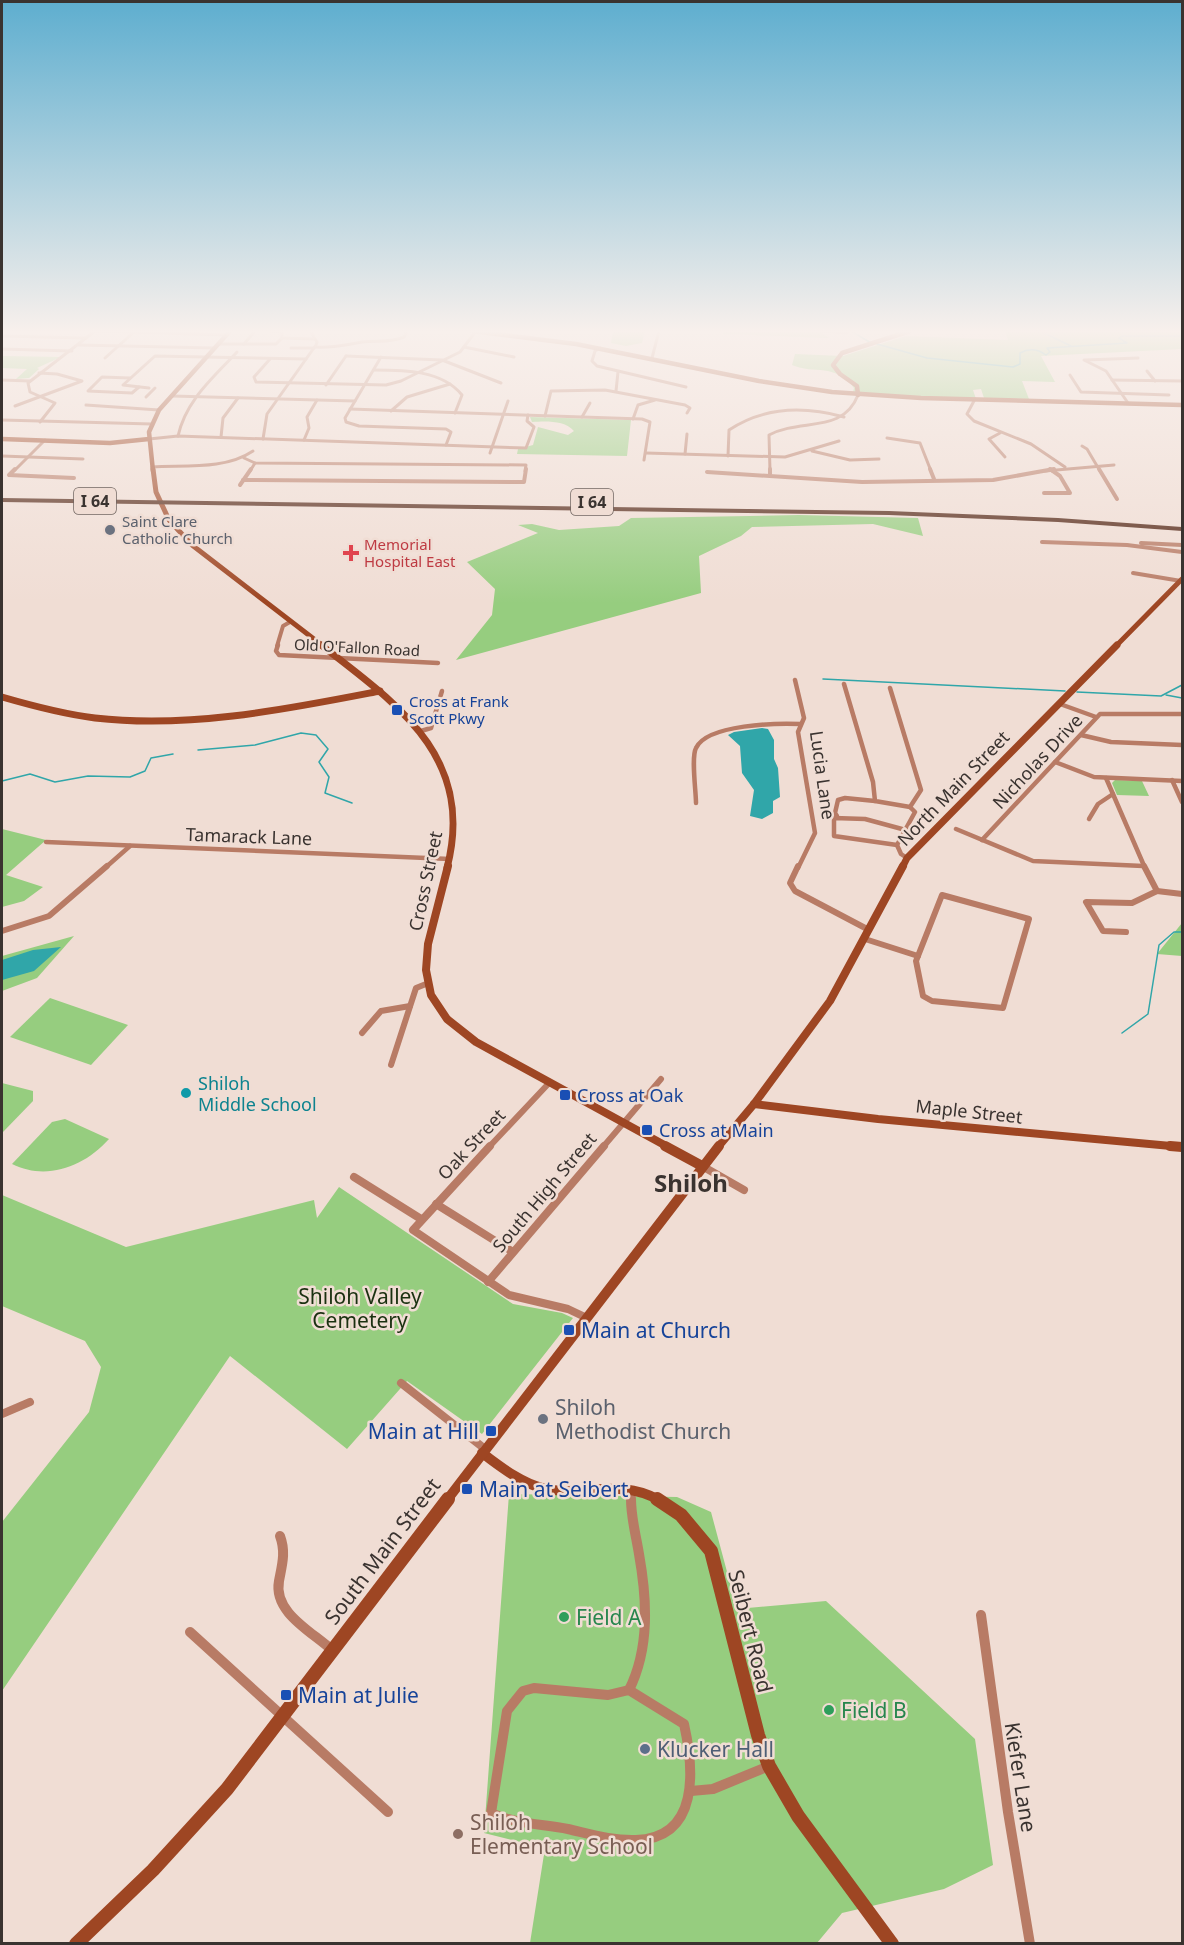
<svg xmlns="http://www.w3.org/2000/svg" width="1184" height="1945" viewBox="0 0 1184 1945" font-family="'Noto Sans',sans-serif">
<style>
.green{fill:#96cd7f}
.water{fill:#30a6a9}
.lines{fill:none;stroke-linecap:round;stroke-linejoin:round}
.stream{stroke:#30a6a9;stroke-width:1.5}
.street-far5{stroke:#b87b65;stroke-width:3}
.street-far4{stroke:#b87b65;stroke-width:4}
.street-far3{stroke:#b87b65;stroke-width:4.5}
.street-far2{stroke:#b87b65;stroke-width:6}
.street-far1{stroke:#b87b65;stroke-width:8}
.street{stroke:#b87b65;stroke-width:10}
.secondary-far5{stroke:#9e4623;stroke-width:4.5}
.secondary-far4{stroke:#9e4623;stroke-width:5}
.secondary-far3{stroke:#9e4623;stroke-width:7}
.secondary-far2{stroke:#9e4623;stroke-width:8}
.secondary-far1{stroke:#9e4623;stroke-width:10}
.secondary{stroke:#9e4623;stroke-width:14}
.highway{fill:#4f210f;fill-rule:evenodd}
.worship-dot{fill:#6b7280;stroke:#f0ddd4;stroke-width:2}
.health-dot{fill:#e0444e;stroke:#f0ddd4;stroke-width:2}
.transit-dot{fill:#1a4fb4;stroke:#f0ddd4;stroke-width:2}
.culture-dot{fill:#0f9aa8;stroke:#f0ddd4;stroke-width:2}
.leisure-dot{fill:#2e9e5b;stroke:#f0ddd4;stroke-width:2}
.service-dot{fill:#5c6f8a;stroke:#f0ddd4;stroke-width:2}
.education-dot{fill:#8d6e63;stroke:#f0ddd4;stroke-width:2}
.labels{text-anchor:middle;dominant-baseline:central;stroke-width:5;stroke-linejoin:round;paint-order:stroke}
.far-worship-label{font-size:15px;fill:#5b616d;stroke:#f0ddd4;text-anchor:start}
.far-health-label{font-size:15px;fill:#be3a42;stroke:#f0ddd4;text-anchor:start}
.far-street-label{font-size:15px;fill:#3a3330;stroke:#f0ddd4}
.far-transit-label{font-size:15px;fill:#164399;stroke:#f0ddd4;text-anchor:start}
.shield{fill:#f0ddd4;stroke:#716661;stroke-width:1.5}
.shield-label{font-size:16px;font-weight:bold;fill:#3a3330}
.street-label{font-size:18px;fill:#3a3330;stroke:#f0ddd4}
.culture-label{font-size:18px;fill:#0d838f;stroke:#f0ddd4;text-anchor:start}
.transit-label{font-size:18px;fill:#164399;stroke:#f0ddd4;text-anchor:start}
.near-park-label{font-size:21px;fill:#1a3110;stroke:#f0ddd4}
.near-transit-label{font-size:21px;fill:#164399;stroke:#f0ddd4;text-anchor:start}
.near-worship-label{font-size:21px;fill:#5b616d;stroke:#f0ddd4;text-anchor:start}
.near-street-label{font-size:21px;fill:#3a3330;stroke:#f0ddd4}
.near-leisure-label{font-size:21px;fill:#27864d;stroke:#f0ddd4;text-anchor:start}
.near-service-label{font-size:21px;fill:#4e5e75;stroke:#f0ddd4;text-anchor:start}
.near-education-label{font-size:21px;fill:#785e54;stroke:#f0ddd4;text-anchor:start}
.district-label{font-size:24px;font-weight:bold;fill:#3a3330;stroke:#f0ddd4}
</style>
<rect width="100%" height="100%" fill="#f0ddd4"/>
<g class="green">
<path d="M613 331H645L642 343 626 346 611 343Z"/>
<path d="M723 331H820L829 338 723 334Z"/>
<path d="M1005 331H1182V349L1041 356 1055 382 1022 381 1029 399 984 398 981 389 973 390 976 399 917 397 853 392 854 388C834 362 815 375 792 365L795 354 843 356 906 336 1008 340Z"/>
<path d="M2 356 61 357 37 368 39 369 29 378 16 379 27 369 2 368Z"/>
<path d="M530 417 631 420 627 456 517 454 518 449 533 445 538 427 568 435 574 431C565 420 545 421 532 422Z"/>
<path d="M799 515 918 518 923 536 873 524 752 527 741 536 699 556 701 593 456 660 492 615 495 589 467 562 538 533 518 525 532 524 559 530 619 526 631 518Z"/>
<path d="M1115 780 1142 781 1149 796 1117 795 1112 783Z"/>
<path d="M2 829 46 840 6 875 43 887 24 901 2 907Z"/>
<path d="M1182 923V956L1157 954Z"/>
<path d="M74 936 37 978 2 991V956Z"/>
<path d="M50 998 128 1025 91 1065 10 1037Z"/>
<path d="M2 1083 33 1091V1101L2 1133Z"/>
<path d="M65 1119 109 1139C84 1167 46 1181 12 1164L52 1122Z"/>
<path d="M339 1187 513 1304 562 1313 573 1318 482 1434 407 1381 347 1449 230 1356 2 1691V1522L89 1412 101 1367 85 1341 2 1306V1195L126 1247 314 1200 317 1218Z"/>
<path d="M509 1494 677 1497 711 1512 737 1609 826 1601 975 1739 993 1865 944 1889 842 1913 817 1943H530L545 1848 484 1833Z"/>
</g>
<g class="water">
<path d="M762 728 768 729 774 740V759L778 768 780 797 773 801V813L762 819 750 816 754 790 742 773 740 746 728 735 734 732Z"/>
<path d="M61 947 34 971 2 980V960L33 950Z"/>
</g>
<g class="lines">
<g class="stream">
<path d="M851 331 871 343"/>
<path d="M1040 331 1071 346"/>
<path d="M877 344 927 358 1013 367 1020 364V353C1029 348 1038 349 1046 355L1050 352 1047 348 1127 343 1119 338 1122 336H1182"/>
<path d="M823 679 1065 691"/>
<path d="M1077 692 1161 696 1182 685"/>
<path d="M1166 695 1182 698"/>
<path d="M198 750 255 745 301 733 316 735 328 749 319 762 329 777 325 793 352 803"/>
<path d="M2 781 30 774 55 782 88 776 130 777 145 771 151 758 173 754"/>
<path d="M1122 1033 1148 1014 1159 945 1174 932H1182"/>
</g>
<g class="street-far5">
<path d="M95 331 227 335"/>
<path d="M270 331 281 332"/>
<path d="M820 331 847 333"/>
<path d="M2 336 86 338"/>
<path d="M282 338 315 339"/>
<path d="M218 344H276L282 338V331"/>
<path d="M244 344 255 331"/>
<path d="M79 345 215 348"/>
<path d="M315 347C335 348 343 345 362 342 377 340 390 343 404 337L407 331"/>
<path d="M464 347 514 357"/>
<path d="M291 348H314"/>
<path d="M600 348 595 351 592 361 597 366 686 387"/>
<path d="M2 349 72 351"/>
<path d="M346 356 442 360 501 383"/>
<path d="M381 357 345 418 346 422 359 426 446 429 451 432 446 445"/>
<path d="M105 358 135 331"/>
<path d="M652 358 659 331"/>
<path d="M270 359 254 377 256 382 386 385 401 381 460 352 476 331"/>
<path d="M1084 360 1106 371 1128 403"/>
<path d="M1085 360 1138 358"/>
<path d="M374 370C404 370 442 370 462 395L455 413"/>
<path d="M1147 371 1155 381"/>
<path d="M1070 375 1081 392 1169 395"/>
<path d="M130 378 102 377 88 391 132 393 139 387"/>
<path d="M2 380 30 381"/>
<path d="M1112 380 1182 381"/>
<path d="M326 385 346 356"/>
<path d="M149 388 123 385 155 356 306 359"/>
<path d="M616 391 618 372"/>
<path d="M172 396 355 401"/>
<path d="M146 397 155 388"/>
<path d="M975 399 967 414 974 421 1031 444 1065 467"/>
<path d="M86 405 159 410"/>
<path d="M15 406 82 381 57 374 39 373"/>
<path d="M350 409 642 419 650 422 644 460"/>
<path d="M391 411 407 397 450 384"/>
<path d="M545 416 551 391 605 390 685 405 690 408 687 413"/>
<path d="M582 417 590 403"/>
<path d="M633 419 638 405 655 400"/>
<path d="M2 420 152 424"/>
<path d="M40 422 55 403 30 392 28 383 95 331"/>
<path d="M1000 433 989 439 1005 457"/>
<path d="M178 436C186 400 213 378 237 352"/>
<path d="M221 437 223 418 238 398"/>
<path d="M887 438 920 443 931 471"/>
<path d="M149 439 178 436 526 448 534 427 527 421 528 415"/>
<path d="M263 439 267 414 316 345 317 342 310 331"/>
<path d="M304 440 309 428 307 417 317 400"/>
<path d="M1082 446 1087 449 1100 471"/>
<path d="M812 451 850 460 879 459"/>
<path d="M490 453 508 401"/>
<path d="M646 453 785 457 839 441"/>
<path d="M685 454 687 434"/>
<path d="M2 456 83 459"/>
<path d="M728 456 729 430C765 406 804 406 844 417"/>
<path d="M244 458 255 463 526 465 525 471"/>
<path d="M152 467C185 465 225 470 253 451"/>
<path d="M1050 469 1052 471"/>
<path d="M14 471 45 440"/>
<path d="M250 471 255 463"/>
<path d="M770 471 769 435C801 418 843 434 858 395"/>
<path d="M1045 471 1114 465"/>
</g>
<g class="street-far4">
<path d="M15 469 9 475 74 478"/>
<path d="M770 469V474"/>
<path d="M930 469 934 479"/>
<path d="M1099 469 1117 499"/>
<path d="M707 472 862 482 993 480 1054 469"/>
<path d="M243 480 524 482 526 469"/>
<path d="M240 485 251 469"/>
<path d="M1044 493H1070L1060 476 1050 469"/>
<path d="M1042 542 1127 545 1182 552"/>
<path d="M1141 543 1182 545"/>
<path d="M1133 573 1181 581"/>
<path d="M277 646 283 626 290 622"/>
</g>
<g class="street-far3">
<path d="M278 645 276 651 279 655 438 663"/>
<path d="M795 680 804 718 798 732 815 833 798 868"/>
<path d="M844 684 873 782 875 801 910 807"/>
<path d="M890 688 921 790 910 807 915 812 897 845 901 854 907 858"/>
<path d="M1060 704 1096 717"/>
<path d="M421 731 431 728 442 691"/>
<path d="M1081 735 1111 742 1182 745"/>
<path d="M1055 762 1094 777 1182 781"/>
<path d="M1106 778 1145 868"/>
<path d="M1172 780 1182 802"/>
<path d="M696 803C696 791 691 757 696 748 707 724 778 723 801 724"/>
<path d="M837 816 835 813 838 800 845 798 875 801"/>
<path d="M1089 819 1098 804 1113 794"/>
<path d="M956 829 1033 861 1143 866"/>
<path d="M982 840 1100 714H1182"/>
<path d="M46 842 450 859"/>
<path d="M897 845 834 836V818L865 819 902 829"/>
<path d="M105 868 130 846"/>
</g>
<g class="street-far2">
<path d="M798 866 790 883 795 891 869 930"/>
<path d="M1144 866 1157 891"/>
<path d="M1157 891 1182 894"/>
<path d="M942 895 1029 919 1003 1008 932 1001 923 996 916 961Z"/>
<path d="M2 931 49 916 107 866"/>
<path d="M1126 932 1103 931 1086 902 1132 903 1157 891"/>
<path d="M865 939 918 956"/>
<path d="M362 1033 381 1011 410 1006"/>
<path d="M391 1065 416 988 426 984"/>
<path d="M489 1147 550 1082"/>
<path d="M603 1147 661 1079"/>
</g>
<g class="street-far1">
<path d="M490 1146 413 1230 509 1295 568 1309 587 1318"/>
<path d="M702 1166 744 1190"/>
<path d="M354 1177 421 1219"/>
<path d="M436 1204 513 1252"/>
<path d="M488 1282 604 1146"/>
<path d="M401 1383 485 1449"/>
<path d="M2 1414 30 1402"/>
<path d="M631 1500 632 1490"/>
</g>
<g class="street">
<path d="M280 1536C286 1552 282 1565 279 1581 273 1613 313 1632 333 1651"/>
<path d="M981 1615 1008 1812 1030 1944"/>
<path d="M190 1632 388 1812"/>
<path d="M534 1688 608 1695 629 1690 684 1724C694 1769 700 1838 636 1840 613 1841 590 1834 568 1829 542 1824 515 1824 491 1813L507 1711 523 1691Z"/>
<path d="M629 1690C650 1648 647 1599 639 1554 636 1535 631 1518 631 1499"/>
<path d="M691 1791 713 1789 769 1766"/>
</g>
<g class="secondary-far5">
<path d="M472 331 576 344 759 381 832 392 921 398 1182 405"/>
<path d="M858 395 857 386 840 374 833 365 842 353 910 331"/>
<path d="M2 439 110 443 149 439"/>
<path d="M153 471 149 432 159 410 230 331"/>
</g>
<g class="secondary-far4">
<path d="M153 469 156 492 169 520 192 545 323 646"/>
<path d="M1116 646 1182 579"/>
</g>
<g class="secondary-far3">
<path d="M321 645C397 704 476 757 447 868"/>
<path d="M2 697C33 706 63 714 95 718 190 729 287 709 380 691"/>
<path d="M902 868 907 858 1117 645"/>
</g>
<g class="secondary-far2">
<path d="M448 866 428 944 426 970 431 995 447 1019 476 1042 668 1147"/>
<path d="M754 1104 878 1119 1182 1147"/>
<path d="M718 1147 754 1104 830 1001 903 866"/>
</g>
<g class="secondary-far1">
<path d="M665 1146 702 1166"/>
<path d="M1170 1146 1182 1147"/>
<path d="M482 1453C500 1466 519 1482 542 1488 583 1498 618 1477 659 1500"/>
<path d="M447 1500 719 1146"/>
</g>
<g class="secondary">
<path d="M657 1499 681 1515 711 1551 758 1735 769 1766 798 1816 892 1944"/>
<path d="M76 1944 153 1870 227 1789 448 1499"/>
</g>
<path class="highway" d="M2 498 889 511 1058 518 1182 527V531L1058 522 889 515 2 502Z"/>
</g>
<linearGradient id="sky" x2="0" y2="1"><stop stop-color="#5eaecf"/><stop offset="0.55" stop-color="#f8f0ec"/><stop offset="1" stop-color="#f8f0ec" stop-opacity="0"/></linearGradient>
<rect width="1184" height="603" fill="url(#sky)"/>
<g class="worship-dot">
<circle cx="110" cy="530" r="6"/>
<circle cx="543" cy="1419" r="6"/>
</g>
<path class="health-dot" d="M348 544h6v6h6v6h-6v6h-6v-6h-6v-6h6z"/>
<g class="transit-dot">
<rect x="391" y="704" width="12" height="12" rx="3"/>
<rect x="559" y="1089" width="12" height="12" rx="3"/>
<rect x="641" y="1124" width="12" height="12" rx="3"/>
<rect x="563" y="1324" width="12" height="12" rx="3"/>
<rect x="485" y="1425" width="12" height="12" rx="3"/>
<rect x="461" y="1483" width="12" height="12" rx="3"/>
<rect x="280" y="1689" width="12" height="12" rx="3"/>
</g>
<circle class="culture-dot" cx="186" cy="1093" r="6"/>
<g class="leisure-dot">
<circle cx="564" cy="1617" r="6"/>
<circle cx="829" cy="1710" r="6"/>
</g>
<circle class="service-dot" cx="645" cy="1749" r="6"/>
<circle class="education-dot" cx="458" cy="1834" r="6"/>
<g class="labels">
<g class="far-worship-label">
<text x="122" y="521">Saint Clare<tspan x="122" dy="17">Catholic Church</tspan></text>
</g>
<g class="far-health-label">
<text x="364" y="544">Memorial<tspan x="364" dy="17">Hospital East</tspan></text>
</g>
<g class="far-street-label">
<text transform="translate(357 647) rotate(3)">Old O'Fallon Road</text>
</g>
<g class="far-transit-label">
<text x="409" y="701">Cross at Frank<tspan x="409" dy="17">Scott Pkwy</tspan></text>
</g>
<g class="shield">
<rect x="74" y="488" width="42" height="26" rx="4.5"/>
<rect x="571" y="489" width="42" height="26" rx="4.5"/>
</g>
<g class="shield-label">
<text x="95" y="501">I 64</text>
<text x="592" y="502">I 64</text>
</g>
<g class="street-label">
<text transform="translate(1037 761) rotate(-47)">Nicholas Drive</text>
<text transform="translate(823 775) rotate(82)">Lucia Lane</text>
<text transform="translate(953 788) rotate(-46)">North Main Street</text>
<text transform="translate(249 836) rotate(2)">Tamarack Lane</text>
<text transform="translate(425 881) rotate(-78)">Cross Street</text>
<text transform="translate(969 1111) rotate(6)">Maple Street</text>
<text transform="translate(471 1144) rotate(-47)">Oak Street</text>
<text transform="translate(544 1192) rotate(-50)">South High Street</text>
</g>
<g class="culture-label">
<text x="198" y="1083">Shiloh<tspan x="198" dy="21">Middle School</tspan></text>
</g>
<g class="transit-label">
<text x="577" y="1095">Cross at Oak</text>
<text x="659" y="1130">Cross at Main</text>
</g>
<g class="near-park-label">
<text x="360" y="1296">Shiloh Valley<tspan x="360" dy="24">Cemetery</tspan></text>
</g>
<g class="near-transit-label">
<text x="581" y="1330">Main at Church</text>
<text x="479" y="1431" text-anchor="end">Main at Hill</text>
<text x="479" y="1489">Main at Seibert</text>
<text x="298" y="1695">Main at Julie</text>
</g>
<g class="near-worship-label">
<text x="555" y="1407">Shiloh<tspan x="555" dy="24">Methodist Church</tspan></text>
</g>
<g class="near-street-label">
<text transform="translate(382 1551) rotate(-53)">South Main Street</text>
<text transform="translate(751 1631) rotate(76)">Seibert Road</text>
<text transform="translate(1021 1777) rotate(81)">Kiefer Lane</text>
</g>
<g class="near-leisure-label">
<text x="576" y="1617">Field A</text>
<text x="841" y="1710">Field B</text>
</g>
<g class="near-service-label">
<text x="657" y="1749">Klucker Hall</text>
</g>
<g class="near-education-label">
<text x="470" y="1822">Shiloh<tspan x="470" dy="24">Elementary School</tspan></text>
</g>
<g class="district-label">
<text x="691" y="1182">Shiloh</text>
</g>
</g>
<rect width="1184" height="1945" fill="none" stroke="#3a3330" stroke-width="6"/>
</svg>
